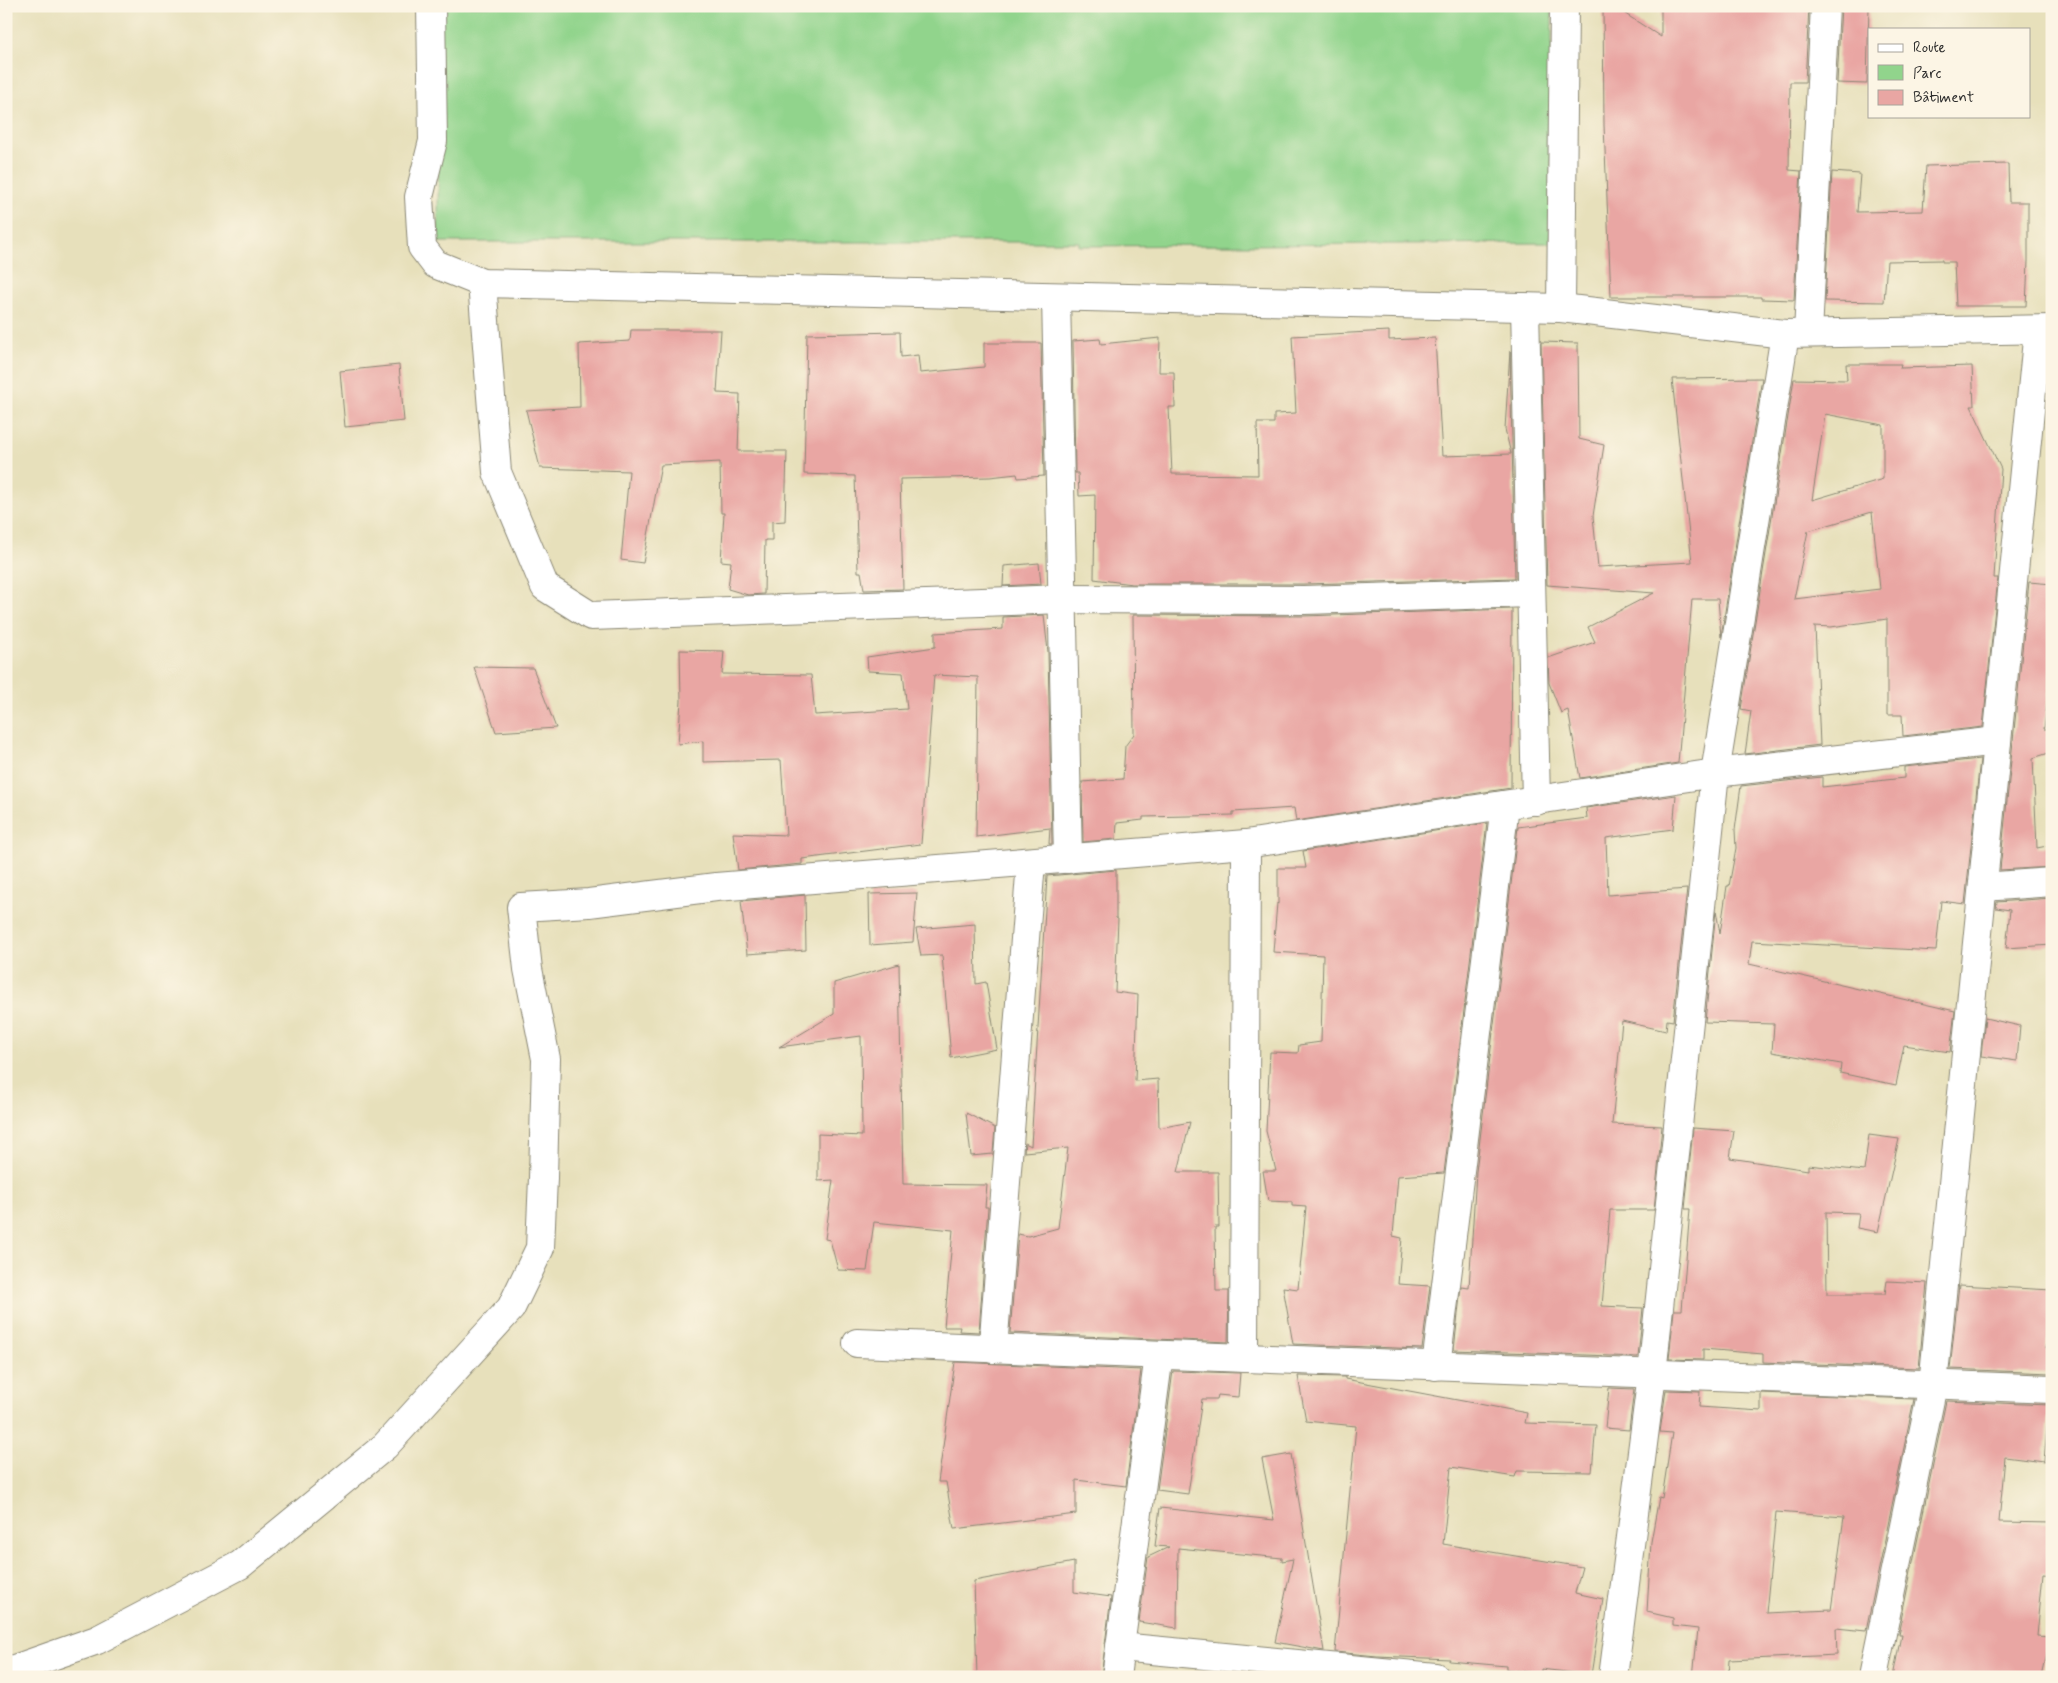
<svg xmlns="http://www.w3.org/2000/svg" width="2058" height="1683" viewBox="0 0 2058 1683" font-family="Mynerve,sans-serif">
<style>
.green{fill:#91d48c;stroke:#5e805c}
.building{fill:#e9a6a3;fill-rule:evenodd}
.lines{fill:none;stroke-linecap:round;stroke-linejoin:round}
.minor-casing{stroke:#898673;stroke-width:30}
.minor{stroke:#fff;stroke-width:28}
</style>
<rect width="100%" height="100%" fill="#fcf5e5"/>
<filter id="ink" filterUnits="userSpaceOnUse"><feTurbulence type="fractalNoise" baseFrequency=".02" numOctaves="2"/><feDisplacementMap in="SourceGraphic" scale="10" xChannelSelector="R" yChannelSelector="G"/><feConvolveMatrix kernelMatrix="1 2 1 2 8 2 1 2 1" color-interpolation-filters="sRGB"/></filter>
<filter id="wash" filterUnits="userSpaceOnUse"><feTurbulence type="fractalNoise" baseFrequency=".0096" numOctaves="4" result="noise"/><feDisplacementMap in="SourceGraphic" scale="20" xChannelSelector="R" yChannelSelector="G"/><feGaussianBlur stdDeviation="1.12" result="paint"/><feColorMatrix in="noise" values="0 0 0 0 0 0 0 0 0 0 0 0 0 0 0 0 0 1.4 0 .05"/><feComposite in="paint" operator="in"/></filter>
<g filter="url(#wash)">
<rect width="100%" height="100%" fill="#e7e0bb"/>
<path class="green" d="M439 6H1552L1551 243 1079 246V242H438Z"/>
<g id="blocks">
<g class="building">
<path d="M1603 6H1613L1661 37V6H1809L1805 82H1790L1789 170 1801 171 1794 300 1761 299V297H1611L1604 125Z"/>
<path d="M1841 6H1869L1867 84 1837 83Z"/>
<path d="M2008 164 2009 202H2028V261L2026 306H1956L1954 262H1942V260L1887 261 1884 302 1825 301 1832 172 1860 174 1857 212 1923 211 1926 166Z"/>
<path d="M631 330H721L717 393 740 394 738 451H787L785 521 772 522V540H765L764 594 748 595 728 589 731 562 721 561 724 513H721L720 462 661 465 643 563 621 560 629 471 540 468 526 410 580 407 579 344 630 341Z"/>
<path d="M1389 331V340L1435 338 1442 456 1511 454 1505 429 1510 351 1515 578 1304 584H1132L1094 579 1095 495 1079 496 1078 473H1075L1073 341 1100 339 1101 344 1160 338 1159 372H1174L1175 407H1169L1172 474 1258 475 1257 423H1274V414L1296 413 1292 336Z"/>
<path d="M900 332 901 357 918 355 920 373 984 367V343H1041L1044 476 1018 478 1017 474 990 477 900 479 903 589 864 590 861 572H858L855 476 804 474 807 334Z"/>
<path d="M1541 342 1578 343 1579 439 1604 445 1593 516 1598 567 1692 562 1672 379 1762 378 1721 637 1718 599H1692L1678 763 1580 778 1568 710 1561 713 1549 683 1548 658 1595 642 1588 627 1654 593 1547 585Z"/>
<path d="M1846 364H1901L1900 368 1972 366 1974 406H1971L2001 469 1994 578H1998L1983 727 1903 736 1902 715H1887V619L1831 627 1815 626 1820 745 1745 754 1751 711 1741 709 1794 379 1847 380ZM1825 414 1883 425V479L1812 500ZM1872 512 1880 589 1794 599 1808 531Z"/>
<path d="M399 365 404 421 345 427 340 371Z"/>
<path d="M1039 563 1041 584 1003 586 1004 566Z"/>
<path d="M2029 582 2052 584V666L2044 729 2052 730V752L2033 758 2037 848 2052 845V867L2000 870Z"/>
<path d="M1512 609 1511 788 1296 821 1294 808 1233 812V815L1143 817V820L1117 823 1116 839 1083 842 1082 782 1123 779 1125 746 1134 734 1133 615 1304 616Z"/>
<path d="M1044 615 1048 652 1052 844H1049L1050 828 976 837 978 677 934 675 921 844 802 859V864L738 870 733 833 786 835 781 760 703 762V741L678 744 681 701 680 650 724 651 722 674 811 675 815 715 907 709 903 673 868 671 867 657 935 647V633L1003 629V617Z"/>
<path d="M474 667 533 668 556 728 496 732Z"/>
<path d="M1980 759 1965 904 1941 901 1936 951 1752 941 1749 964 1955 1011 1950 1052 1904 1045 1896 1085 1840 1073 1841 1064 1772 1052 1774 1024 1705 1022 1716 910 1720 934 1727 886H1729L1736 848 1735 830 1741 786 1822 777V787L1904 778V767Z"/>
<path d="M1676 795 1673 829 1606 838 1608 895 1687 889 1673 1021 1667 1020 1666 1031 1622 1021 1612 1124 1662 1126 1654 1210H1610L1602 1306 1643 1308 1638 1357 1454 1350 1461 1287 1469 1288 1476 1172 1518 827 1587 818 1586 808Z"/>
<path d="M1487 823 1444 1173 1398 1176 1393 1236 1402 1238 1398 1284 1430 1286 1422 1349 1293 1344 1283 1287 1298 1289 1306 1207 1292 1206V1202L1268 1201 1263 1171H1276L1266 1131 1270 1052 1298 1053 1299 1045 1321 1042 1323 955 1273 952 1277 903 1278 904V868H1306L1303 851Z"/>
<path d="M1116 870V918L1118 919 1115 992 1138 995 1135 1081 1158 1079 1159 1128 1190 1122 1178 1172H1218L1219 1227H1215L1216 1291H1229L1228 1342 1010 1333 1018 1234 1028 1236 1058 1228 1068 1148 1024 1152 1025 1143 1031 1146 1047 876Z"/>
<path d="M917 893 913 942 870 945 869 894Z"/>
<path d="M805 895 806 950 747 954 741 901Z"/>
<path d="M2052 898V945L2006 948 2010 910 1996 908 1997 902Z"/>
<path d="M975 924 976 984 986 982 997 1049 951 1058 942 955 921 956 916 929Z"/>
<path d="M899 964 903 1184 987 1185 985 1207H988L979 1332 959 1331 960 1327H944L953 1230 874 1222 867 1271 838 1270 830 1240 825 1239 833 1180 818 1181V1134L862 1136 861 1036 779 1047 834 1014V983Z"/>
<path d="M1985 1018 2020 1026 2017 1061 1981 1056Z"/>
<path d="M966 1113 995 1128 993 1154 971 1156Z"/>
<path d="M1693 1128 1734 1131 1730 1158 1808 1170V1165L1864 1171 1869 1135 1899 1139 1878 1232 1857 1228 1859 1213 1826 1212 1827 1294H1885L1887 1281 1927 1283 1919 1368 1763 1362V1354L1703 1349V1360L1669 1359 1674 1310H1682L1690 1209H1685Z"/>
<path d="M1959 1285 2052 1290V1307L2046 1348 2052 1349 2051 1373 1950 1369Z"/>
<path d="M955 1362 1141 1370 1126 1486 1076 1480V1514L954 1529 946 1482H938Z"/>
<path d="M1173 1371 1240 1373 1238 1397 1218 1395 1217 1399H1202L1188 1494 1157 1490Z"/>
<path d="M1298 1376 1345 1377V1379L1527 1413 1525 1423 1596 1425 1592 1472 1517 1471 1515 1477 1451 1467 1443 1544 1582 1567 1575 1593 1603 1599 1591 1675 1541 1669V1674L1506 1669V1666L1449 1661 1450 1659 1377 1656 1335 1652 1356 1426 1306 1421Z"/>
<path d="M1609 1388 1634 1389 1629 1430 1605 1428Z"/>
<path d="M1666 1390 1700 1391 1699 1407 1761 1411V1393L1914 1399 1866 1631 1836 1628 1837 1655 1729 1660 1728 1677H1693L1698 1629 1673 1626V1618L1647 1612 1651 1542 1659 1497 1662 1498 1672 1433 1660 1432ZM1776 1512 1844 1517 1831 1610 1766 1613Z"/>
<path d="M1946 1401 2049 1405 2044 1462 2005 1457 1999 1522 2052 1523V1575L2043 1574 2037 1636 2050 1637 2041 1677H1893L1901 1635H1898Z"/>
<path d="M1291 1454 1324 1651 1275 1642 1293 1559 1282 1561V1558L1178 1548 1177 1628 1139 1622 1148 1557 1169 1547 1155 1546 1160 1508 1274 1520 1262 1459Z"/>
<path d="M1074 1562V1592L1111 1597 1101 1677H977L974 1581Z"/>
</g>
</g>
</g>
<g filter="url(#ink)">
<use href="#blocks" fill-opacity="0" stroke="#898673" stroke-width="1"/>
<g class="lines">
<g class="minor-casing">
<g id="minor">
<path d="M431 6 433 141 419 197 422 247 435 264 482 283 1561 308 1785 334 2052 329"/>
<path d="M482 283 497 472 545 587 591 616 1063 599 1304 600 1531 593"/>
<path d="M1056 297 1068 859"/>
<path d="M1525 307 1536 801"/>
<path d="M1561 308 1564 6"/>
<path d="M1808 333 1825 6"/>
<path d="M1983 887 2052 882"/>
<path d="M857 1343 2052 1389"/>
<path d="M993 1349 1031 862"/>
<path d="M1244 1358 1246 844"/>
<path d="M1436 1366 1505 805"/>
<path d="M1120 1647 1435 1677"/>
<path d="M6 1672 97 1640 240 1565 385 1446 511 1308 540 1248 543 1178 546 1059 528 969 521 907 589 903 716 887 1246 844 1715 773 1997 741"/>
<path d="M1116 1677 1159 1355"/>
<path d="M1613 1677 1652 1374 1715 773 1785 334"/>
<path d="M1873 1677 1933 1385 2038 330"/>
</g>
</g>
<use href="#minor" class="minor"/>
</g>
</g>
<rect width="2058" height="1683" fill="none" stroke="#fcf5e5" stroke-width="25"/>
<rect x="1868" y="28" width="162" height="90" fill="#fcf5e5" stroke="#a8a49b"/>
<rect x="1878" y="44" width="25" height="8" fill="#ffffff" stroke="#a8a49b"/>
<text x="1913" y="52" font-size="15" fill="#2b2b2b">Route</text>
<rect x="1878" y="65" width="25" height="15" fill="#91d48c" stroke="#a8a49b"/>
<text x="1913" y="78" font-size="15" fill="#2b2b2b">Parc</text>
<rect x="1878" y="90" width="25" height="15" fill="#e9a6a3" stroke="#a8a49b"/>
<text x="1913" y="102" font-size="15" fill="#2b2b2b">Bâtiment</text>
</svg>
